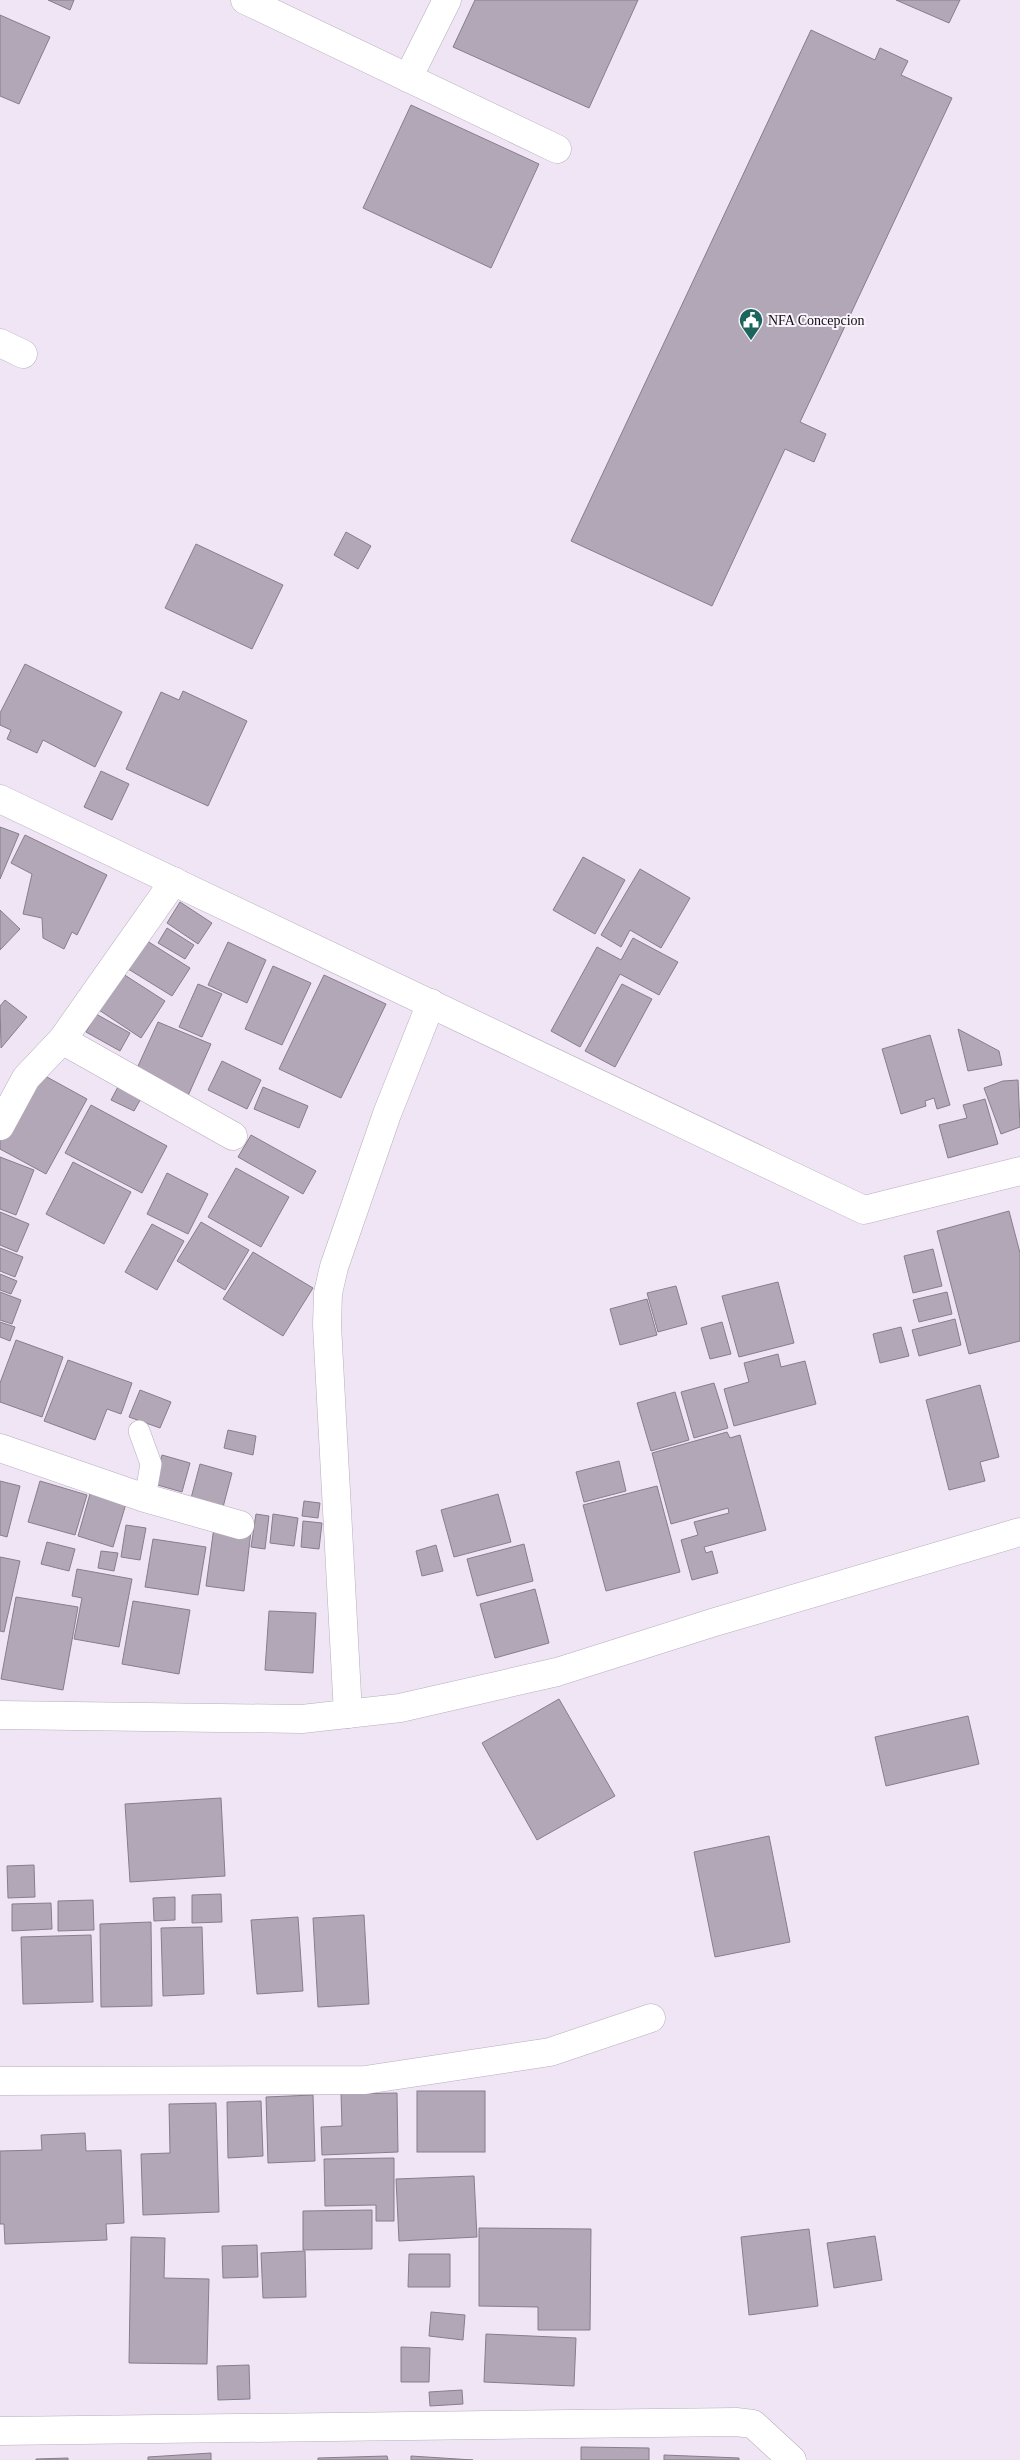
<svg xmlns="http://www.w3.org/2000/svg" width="1020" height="2460" viewBox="0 0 1020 2460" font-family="'Times New Roman',serif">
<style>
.building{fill:#b1a7b6;stroke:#877d8b}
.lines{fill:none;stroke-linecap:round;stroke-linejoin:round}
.service-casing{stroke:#b8aebd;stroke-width:22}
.minor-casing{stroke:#b8aebd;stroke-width:29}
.service{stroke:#fff;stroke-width:21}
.minor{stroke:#fff;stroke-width:28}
.labels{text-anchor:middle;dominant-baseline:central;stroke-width:4;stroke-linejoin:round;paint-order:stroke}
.poi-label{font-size:14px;fill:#110d12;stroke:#faf4fd;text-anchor:start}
</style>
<rect width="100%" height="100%" fill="#efe5f5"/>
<g class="building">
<path d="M48 0H74L70 10Z"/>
<path d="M475 0H638L589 108 453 47Z"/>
<path d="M896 0H960L949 23Z"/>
<path d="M0 15 50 37 19 104 0 96Z"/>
<path d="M811 30 875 60 880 48 908 61 901 75 952 98 800 422 826 434 814 462 785 449 712 606 571 541Z"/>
<path d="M411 105 539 164 491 268 363 208Z"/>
<path d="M346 532 371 546 358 569 334 555Z"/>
<path d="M196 544 283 585 252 649 165 608Z"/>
<path d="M25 664 122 712 95 767 43 740 37 753 7 739 11 730 0 725V713Z"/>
<path d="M183 691 247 721 208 806 126 769 161 692 179 700Z"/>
<path d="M101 771 129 784 112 820 84 807Z"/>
<path d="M0 827 19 834 0 879Z"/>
<path d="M25 835 107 875 77 935 72 932 64 949 43 938 42 918 23 914 32 874 11 863Z"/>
<path d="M583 857 625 880 595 934 553 910Z"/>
<path d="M640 869 690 898 661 948 630 930 621 947 601 935Z"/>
<path d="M180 902 212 923 198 944 167 923Z"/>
<path d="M0 910 20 929 0 950Z"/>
<path d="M167 928 194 945 185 959 158 943Z"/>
<path d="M633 938 678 962 659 995 620 974 580 1047 551 1031 597 947 621 960Z"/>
<path d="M144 939 190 968 172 996 125 967Z"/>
<path d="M228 942 266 960 247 1003 208 985Z"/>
<path d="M273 966 311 983 282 1045 245 1029Z"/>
<path d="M120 972 165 1001 141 1038 96 1008Z"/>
<path d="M324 975 386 1004 341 1098 279 1069Z"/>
<path d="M198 984 222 994 202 1037 179 1027Z"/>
<path d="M622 984 652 999 615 1067 585 1051Z"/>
<path d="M5 1000 27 1017 1 1048 0 1006Z"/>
<path d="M96 1014 130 1033 120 1051 86 1032Z"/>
<path d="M158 1022 211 1044 187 1098 134 1075Z"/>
<path d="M958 1029 999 1051 1002 1065 968 1071Z"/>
<path d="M930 1035 950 1105 937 1109 934 1098 925 1101 926 1106 901 1114 882 1049Z"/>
<path d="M222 1061 261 1080 247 1109 208 1090Z"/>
<path d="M36 1071 87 1099 46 1174 0 1149V1135Z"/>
<path d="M1018 1080 1020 1127 1001 1134 984 1088 1003 1081Z"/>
<path d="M120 1083 143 1095 134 1111 111 1100Z"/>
<path d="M263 1087 308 1106 299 1128 254 1109Z"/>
<path d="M985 1099 998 1144 948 1158 939 1125 967 1118 963 1105Z"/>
<path d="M91 1105 167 1146 142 1193 65 1153Z"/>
<path d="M251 1135 316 1171 303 1194 238 1157Z"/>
<path d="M0 1157 34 1170 16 1215 0 1209Z"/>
<path d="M73 1162 131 1192 104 1244 46 1214Z"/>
<path d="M236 1168 289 1197 261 1247 208 1217Z"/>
<path d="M167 1173 208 1194 188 1234 147 1214Z"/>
<path d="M1009 1211 1020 1253V1341L969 1354 937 1231Z"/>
<path d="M0 1212 29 1224 17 1252 0 1245Z"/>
<path d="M201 1222 249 1250 225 1290 177 1261Z"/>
<path d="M152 1224 184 1241 157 1290 125 1272Z"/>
<path d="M0 1248 23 1257 15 1277 0 1271Z"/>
<path d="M933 1249 942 1286 913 1293 904 1256Z"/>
<path d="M253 1252 313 1288 283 1336 223 1299Z"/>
<path d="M0 1274 17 1281 11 1294 0 1290Z"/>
<path d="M778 1282 794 1343 739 1357 722 1296Z"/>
<path d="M676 1286 687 1324 658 1332 647 1293Z"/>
<path d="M0 1292 21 1300 12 1324 0 1320Z"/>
<path d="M947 1292 952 1314 919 1322 913 1300Z"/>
<path d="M647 1299 657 1335 620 1345 610 1309Z"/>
<path d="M955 1319 961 1345 919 1356 912 1330Z"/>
<path d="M0 1322 15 1327 10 1341 0 1337Z"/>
<path d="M722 1322 731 1354 710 1359 701 1328Z"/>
<path d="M901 1327 909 1356 880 1363 873 1334Z"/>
<path d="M16 1340 63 1357 42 1417 0 1402V1383Z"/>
<path d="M778 1354 781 1367 805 1361 816 1404 734 1426 724 1389 749 1382 744 1363Z"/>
<path d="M68 1360 132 1383 121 1414 107 1409 95 1440 44 1421Z"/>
<path d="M714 1383 728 1428 694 1438 681 1392Z"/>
<path d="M980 1385 999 1457 980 1462 985 1481 949 1490 926 1400Z"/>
<path d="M140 1390 171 1402 160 1428 129 1417Z"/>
<path d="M675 1392 689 1440 651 1451 637 1403Z"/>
<path d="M228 1430 256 1436 253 1455 224 1448Z"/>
<path d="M727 1432 730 1438 740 1435 766 1530 704 1547 706 1553 712 1551 718 1573 692 1580 681 1540 698 1535 694 1522 729 1513 728 1508 671 1524 652 1453Z"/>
<path d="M162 1455 190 1463 182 1492 154 1484Z"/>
<path d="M619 1461 626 1491 584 1502 576 1472Z"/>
<path d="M200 1464 232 1473 222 1511 190 1502Z"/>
<path d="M0 1481 20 1486 7 1537 0 1535Z"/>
<path d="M40 1481 87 1495 75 1535 28 1522Z"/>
<path d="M657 1486 680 1572 606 1591 583 1505Z"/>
<path d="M92 1487 128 1497 113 1547 78 1536Z"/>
<path d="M498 1494 511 1542 454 1557 441 1510Z"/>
<path d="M304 1501 320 1503 318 1518 302 1516Z"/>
<path d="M256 1514 269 1516 265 1549 251 1547Z"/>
<path d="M273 1514 298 1518 294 1546 270 1543Z"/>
<path d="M303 1521 322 1523 319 1549 301 1547Z"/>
<path d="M126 1525 146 1528 140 1560 121 1557Z"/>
<path d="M214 1527 251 1531 244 1591 206 1586Z"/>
<path d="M153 1539 206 1547 198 1595 145 1587Z"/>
<path d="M47 1542 75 1549 69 1571 41 1564Z"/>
<path d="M524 1544 533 1581 477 1596 467 1559Z"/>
<path d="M436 1545 443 1571 422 1576 416 1551Z"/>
<path d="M101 1551 118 1553 114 1571 98 1568Z"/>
<path d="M0 1557 20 1561 4 1632 0 1631Z"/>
<path d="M77 1569 132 1579 119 1647 74 1639 82 1598 72 1596Z"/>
<path d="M535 1589 549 1643 495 1658 480 1604Z"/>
<path d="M16 1597 78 1607 63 1690 1 1679Z"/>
<path d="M133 1601 190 1610 179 1674 122 1664Z"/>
<path d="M269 1611 316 1613 313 1673 265 1670Z"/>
<path d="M559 1699 615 1796 537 1840 482 1743Z"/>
<path d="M968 1716 979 1764 886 1786 875 1737Z"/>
<path d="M221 1798 225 1876 130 1882 125 1804Z"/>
<path d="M769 1836 790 1942 715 1957 694 1852Z"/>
<path d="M34 1865 35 1897 8 1898 7 1866Z"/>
<path d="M221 1894 222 1922 192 1923V1895Z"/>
<path d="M175 1897V1920L154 1921 153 1898Z"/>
<path d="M93 1900 94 1930 58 1931V1901Z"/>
<path d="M51 1903 52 1929 12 1931V1904Z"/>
<path d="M364 1915 369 2004 318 2007 313 1918Z"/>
<path d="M298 1917 303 1991 257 1994 251 1920Z"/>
<path d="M151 1922 152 2006 101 2007 100 1924Z"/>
<path d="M202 1927 204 1994 163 1996 161 1928Z"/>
<path d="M91 1935 93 2002 23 2004 21 1937Z"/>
<rect x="417" y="2091" width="68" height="61"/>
<path d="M397 2093 398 2152 322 2155 321 2127 342 2126 341 2094Z"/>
<path d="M313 2095 315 2161 268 2163 266 2097Z"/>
<path d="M261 2101 263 2156 228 2158 227 2102Z"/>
<path d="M216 2103 219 2212 143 2215 141 2154 170 2153 169 2104Z"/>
<path d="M85 2133 86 2151 121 2150 124 2223 106 2224 107 2240 5 2244 4 2224H0V2151L42 2150 41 2135Z"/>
<path d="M394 2158V2221H376V2205L325 2206 324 2159Z"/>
<path d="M474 2176 477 2237 399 2241 396 2179Z"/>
<path d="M372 2210V2249L303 2250V2211Z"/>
<path d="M479 2228 591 2229 590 2330H538V2307L479 2306Z"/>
<path d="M809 2229 818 2306 749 2315 741 2237Z"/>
<path d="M875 2236 882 2280 834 2288 827 2243Z"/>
<path d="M131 2237 165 2238 164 2278 209 2279 207 2364 129 2363Z"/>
<path d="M257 2245 258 2277 223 2278 222 2246Z"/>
<path d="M305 2251 306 2297 263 2298 261 2253Z"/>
<path d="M409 2254H450V2287H408Z"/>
<path d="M431 2312 465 2315 463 2340 429 2336Z"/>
<path d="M486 2334 576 2338 574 2386 484 2382Z"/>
<path d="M401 2347 430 2348 429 2382H401Z"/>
<path d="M249 2365 250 2399 218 2400 217 2366Z"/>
<path d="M462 2390 463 2404 430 2406 429 2392Z"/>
<path d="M581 2447 649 2448V2460H581Z"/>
<path d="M211 2453V2460H148V2457Z"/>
<path d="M664 2455 739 2458V2460H664Z"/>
<path d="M387 2456 388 2460H318V2458Z"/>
<path d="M411 2456 473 2460H411Z"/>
<path d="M68 2458V2460H36V2459Z"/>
</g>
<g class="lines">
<g class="service-casing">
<path id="service" d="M139 1431 151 1464 145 1498"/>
</g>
<g class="minor-casing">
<g id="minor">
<path d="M245 0 557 149"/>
<path d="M408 78 447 0"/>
<path d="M0 343 23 354"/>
<path d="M0 799 864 1210 1020 1171"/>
<path d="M62 1040 233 1136"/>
<path d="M0 1126 26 1078 62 1040 174 881"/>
<path d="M0 1448 145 1498 240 1525"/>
<path d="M348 1714 327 1325 328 1293 334 1267 387 1114 431 1003"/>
<path d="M0 1715 302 1719 400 1708 557 1672 715 1622 1020 1532"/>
<path d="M0 2081 365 2080 550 2052 651 2018"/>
<path d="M0 2431 736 2422 753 2424 792 2460"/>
</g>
</g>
<use href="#service" class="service"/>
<use href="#minor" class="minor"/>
</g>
<defs>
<g id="civic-pin" transform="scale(1.25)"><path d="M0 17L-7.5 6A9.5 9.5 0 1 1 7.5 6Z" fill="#1b655c" stroke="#faf4fd"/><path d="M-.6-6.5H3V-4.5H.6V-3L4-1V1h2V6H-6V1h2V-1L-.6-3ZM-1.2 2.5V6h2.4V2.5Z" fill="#fff"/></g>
</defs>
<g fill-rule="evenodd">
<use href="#civic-pin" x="751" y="320"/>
</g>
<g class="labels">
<g class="poi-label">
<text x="768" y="320">NFA Concepcion</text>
</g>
</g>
</svg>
